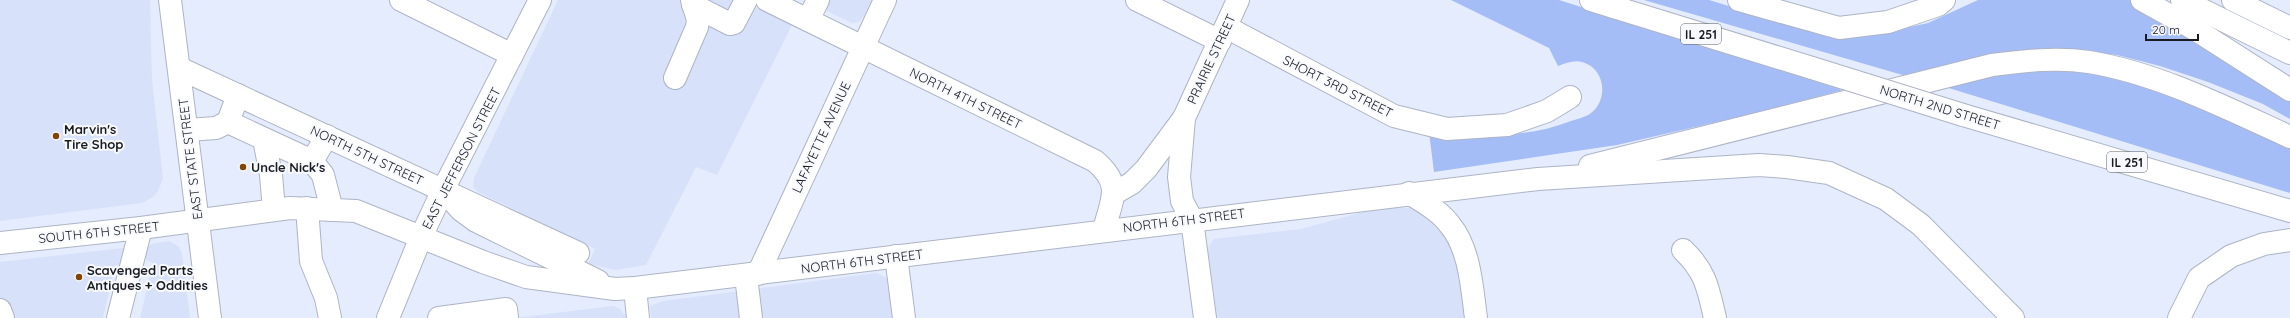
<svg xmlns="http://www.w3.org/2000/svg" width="2290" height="318" viewBox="0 0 2290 318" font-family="Quicksand,sans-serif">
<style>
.built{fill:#d7e1fa}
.green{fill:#a5bdf6}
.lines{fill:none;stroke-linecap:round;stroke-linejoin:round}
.minor-casing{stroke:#adb4c5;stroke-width:24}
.major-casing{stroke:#adb4c5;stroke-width:24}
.minor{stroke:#fff;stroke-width:22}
.major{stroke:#fff;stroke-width:22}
.major-bridge-casing{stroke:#adb4c5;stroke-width:24;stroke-linecap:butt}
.major-bridge{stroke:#fff;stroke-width:22}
.poi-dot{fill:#824403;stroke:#f8f9fd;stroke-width:1.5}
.labels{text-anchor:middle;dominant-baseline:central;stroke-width:4;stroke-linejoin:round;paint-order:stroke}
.shield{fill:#f8f9fd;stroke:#5b5e63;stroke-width:1}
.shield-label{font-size:12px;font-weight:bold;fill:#181b21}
.street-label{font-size:13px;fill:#181b21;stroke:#f8f9fd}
.poi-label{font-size:13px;font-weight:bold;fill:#181b21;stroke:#f8f9fd;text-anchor:start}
</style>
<rect width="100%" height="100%" fill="#e4ecfe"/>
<g class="built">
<path d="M0 0H150L152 80 163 179 158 191 153 197 142 203 0 221Z"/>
<path d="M558 0H741L792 25 717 175 696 167 646 265 615 270 588 264 595 249 478 192 473 187 474 178Z"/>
<path d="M804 0H872L864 16 859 22 852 23Z"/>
<path d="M1392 208H1413L1427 212 1452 235 1470 318H1217L1208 250 1210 244 1214 239 1301 229 1363 212Z"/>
<path d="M169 241 179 247 182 254 190 318H140L153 263 146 260 144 252 151 244Z"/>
<path d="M123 248 128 252V262L115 266 103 318H0V262Z"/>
<path d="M876 273 887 278 894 318H651L650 306 663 301Z"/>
<path d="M613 306 620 309 627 318H513Z"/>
</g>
<g class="green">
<path d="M1451 0H1559L1843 90 1756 113 1617 145 1434 172 1429 132C1477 136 1525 139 1571 121 1577 119 1586 117 1591 113 1609 99 1605 68 1582 62 1574 60 1566 63 1558 66L1549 48Z"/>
<path d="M1644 0H1709L1798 27 1887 32 1928 23 1978 0H2133L2290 96V119L2263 104 2208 82 2160 66 2117 55 2071 50 1906 76Z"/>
<path d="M2015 68 2105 71 2290 140V193L1939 85Z"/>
</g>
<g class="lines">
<g class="minor-casing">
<g id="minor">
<path d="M401 0 512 55"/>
<path d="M767 0 1095 161C1123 185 1112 198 1104 230"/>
<path d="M1137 0 1220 41"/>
<path d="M1739 0 1839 28 1888 22 1938 5 1944 0"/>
<path d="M2233 0 2290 28"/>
<path d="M693 5 730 24 734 23 746 0"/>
<path d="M808 20 818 0"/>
<path d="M1226 27 1394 116 1447 129 1507 125 1547 111 1570 97"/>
<path d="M179 68 578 253"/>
<path d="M675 78 697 27 698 20 692 0"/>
<path d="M238 95 228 122 312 161 327 136"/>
<path d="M1184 118 1179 177 1182 201 1192 220 1205 318"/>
<path d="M187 130 216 128 228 122"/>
<path d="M264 139 271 175 274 210"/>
<path d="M312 161 323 175 332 210"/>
<path d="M1409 193C1423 202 1440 211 1450 225 1470 249 1472 288 1476 318"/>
<path d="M1113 194 1132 183 1146 169 1184 118 1238 0"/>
<path d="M307 208 311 261 326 298 330 318"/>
<path d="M1683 250C1706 272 1708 288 1715 318"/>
<path d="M896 256 904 318"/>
<path d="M758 274 885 0"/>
<path d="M746 276 751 318"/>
<path d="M635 288 638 318"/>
<path d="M0 310 3 318"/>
<path d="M118 318 141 228"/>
<path d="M439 318 506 309 507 318"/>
</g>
</g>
<g class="major-casing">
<g id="major">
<path d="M170 0 210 318"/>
<path d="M1591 0 1812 68"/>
<path d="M2142 0 2196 30 2290 90"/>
<path d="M2182 0 2290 53"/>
<path d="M1963 115 2290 211"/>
<path d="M1590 166 1992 65C2024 61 2056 57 2089 62 2157 73 2227 108 2290 137"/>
<path d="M443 190 461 210 476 221 598 281"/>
<path d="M0 243 141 228 290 208 356 211 483 262 526 277 615 289 635 288 1538 179 1759 165 1787 167 1829 173 1886 199 1921 225 2013 318"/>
<path d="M388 318 421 237 443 190 540 0"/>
<path d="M2179 318 2199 278 2231 256 2264 244 2290 240"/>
</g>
</g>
<use href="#minor" class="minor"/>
<use href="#major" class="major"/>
<g class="major-bridge-casing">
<path id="major-bridge" d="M1812 68 1963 115"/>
</g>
<use href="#major-bridge" class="major-bridge"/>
</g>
<g class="poi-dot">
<circle cx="56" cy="136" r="4"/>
<circle cx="243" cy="167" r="4"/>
<circle cx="79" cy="277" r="4"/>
</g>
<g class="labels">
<g class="shield">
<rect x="1681" y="24" width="40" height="20" rx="3"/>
<rect x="2107" y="152" width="40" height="20" rx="3"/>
</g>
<g class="shield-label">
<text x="1701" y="34">IL 251</text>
<text x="2127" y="162">IL 251</text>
</g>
<g class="street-label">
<text transform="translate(1211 59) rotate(-65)">PRAIRIE STREET</text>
<text transform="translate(1338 86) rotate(27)">SHORT 3RD STREET</text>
<text transform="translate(966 98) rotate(26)">NORTH 4TH STREET</text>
<text transform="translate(1940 107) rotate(17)">NORTH 2ND STREET</text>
<text transform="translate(821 137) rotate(-65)">LAFAYETTE AVENUE</text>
<text transform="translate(367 155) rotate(25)">NORTH 5TH STREET</text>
<text transform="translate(461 158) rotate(-63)">EAST JEFFERSON STREET</text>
<text transform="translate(190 159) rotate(-97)">EAST STATE STREET</text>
<text transform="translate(1184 220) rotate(-7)">NORTH 6TH STREET</text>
<text transform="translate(99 232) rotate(-6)">SOUTH 6TH STREET</text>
<text transform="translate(862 261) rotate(-7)">NORTH 6TH STREET</text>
</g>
<g class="poi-label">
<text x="64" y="129">Marvin's<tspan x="64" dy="15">Tire Shop</tspan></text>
<text x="251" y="167">Uncle Nick's</text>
<text x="87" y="270">Scavenged Parts<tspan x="87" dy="15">Antiques + Oddities</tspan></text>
</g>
</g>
<path d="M2146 34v6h52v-6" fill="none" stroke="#181b21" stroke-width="2"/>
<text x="2152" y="34" font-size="12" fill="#181b21" stroke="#f8f9fd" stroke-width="3" paint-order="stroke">20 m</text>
</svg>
